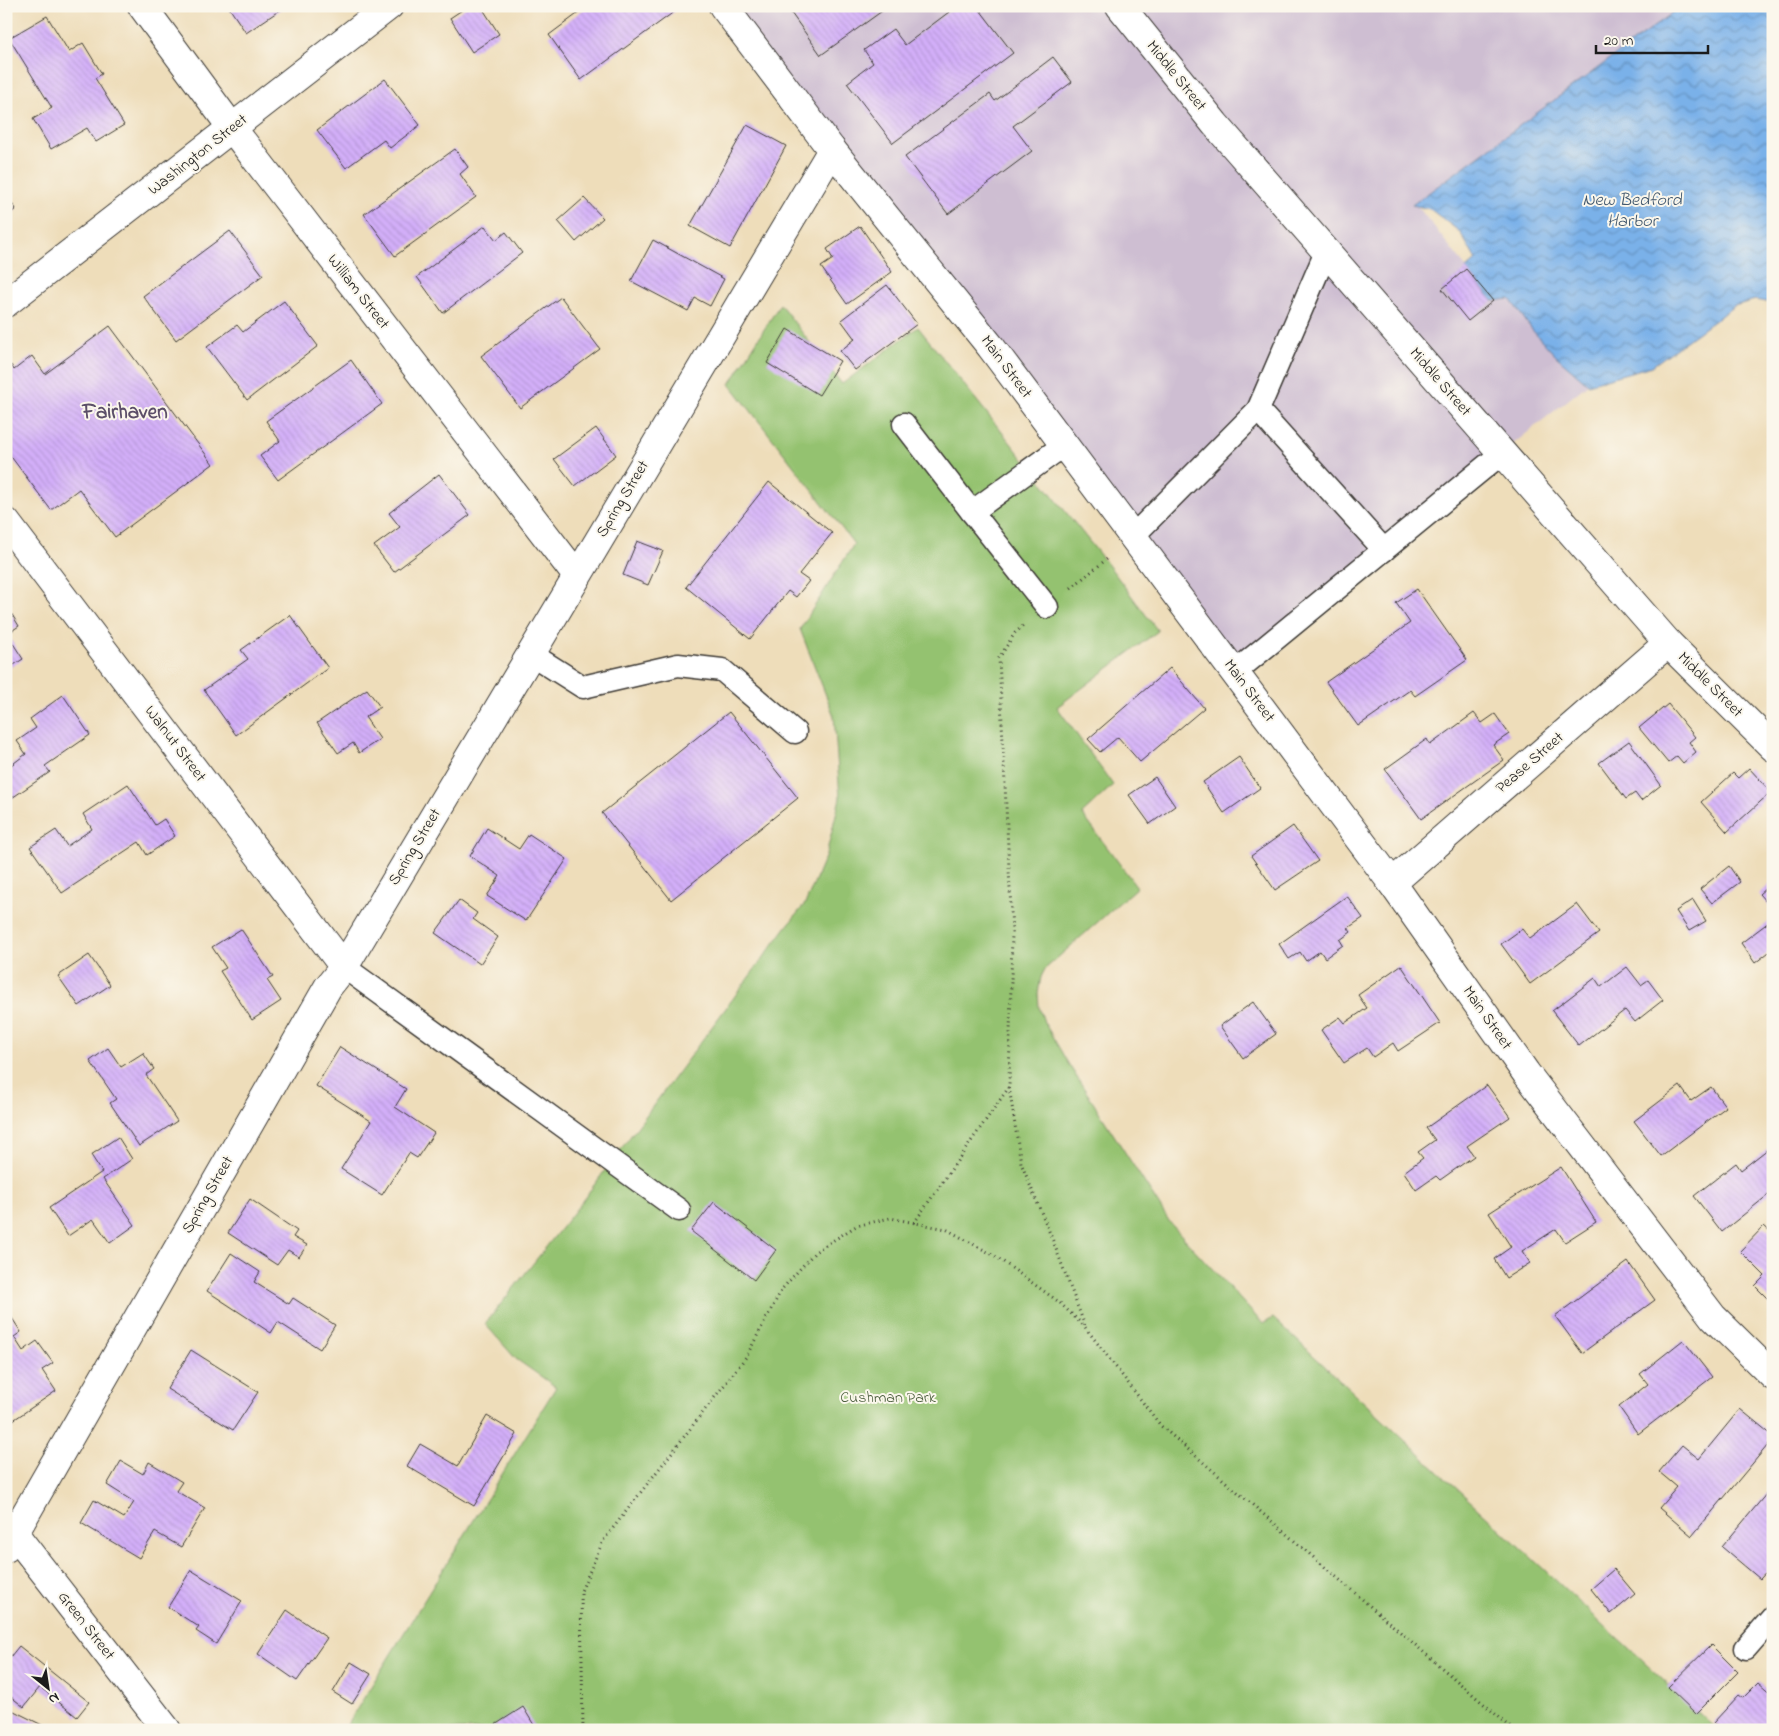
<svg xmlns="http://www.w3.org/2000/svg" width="1779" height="1736" viewBox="0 0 1779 1736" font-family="'Indie Flower',sans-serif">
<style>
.industrial{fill:#cebed2}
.green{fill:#94c270;stroke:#586f46}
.water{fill:url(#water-waves);stroke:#4b6682}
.building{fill:url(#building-back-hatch)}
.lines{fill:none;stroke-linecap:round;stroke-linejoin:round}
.service-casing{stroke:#3c3934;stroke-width:25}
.minor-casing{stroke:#3c3934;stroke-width:30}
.secondary-casing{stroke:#3c3934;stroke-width:30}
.path{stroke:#3c3934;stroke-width:3;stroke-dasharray:1 4;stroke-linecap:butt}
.service{stroke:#fff;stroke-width:22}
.minor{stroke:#fff;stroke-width:28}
.secondary{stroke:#fff;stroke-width:28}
.labels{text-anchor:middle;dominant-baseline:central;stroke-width:4;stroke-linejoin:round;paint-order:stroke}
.street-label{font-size:16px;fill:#1c1c1c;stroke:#fbf7ec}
.park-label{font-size:16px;fill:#4c5e3e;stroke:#fbf7ec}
.water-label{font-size:18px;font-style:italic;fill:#42586e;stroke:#fbf7ec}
.district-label{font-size:21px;font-weight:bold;fill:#5c4f69;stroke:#fbf7ec}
</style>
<defs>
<pattern id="water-waves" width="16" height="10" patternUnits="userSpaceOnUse" patternTransform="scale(1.25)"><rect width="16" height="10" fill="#7ab1e9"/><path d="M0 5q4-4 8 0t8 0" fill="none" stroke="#638fbc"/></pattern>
<pattern id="building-back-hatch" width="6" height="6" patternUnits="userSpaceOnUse" patternTransform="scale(1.25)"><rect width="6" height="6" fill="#d3aff9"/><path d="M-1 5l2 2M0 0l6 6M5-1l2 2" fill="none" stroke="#b596d5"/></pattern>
</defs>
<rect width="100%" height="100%" fill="#fbf7ec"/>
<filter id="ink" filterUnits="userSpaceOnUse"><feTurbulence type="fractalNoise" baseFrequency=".02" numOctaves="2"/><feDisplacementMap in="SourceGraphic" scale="10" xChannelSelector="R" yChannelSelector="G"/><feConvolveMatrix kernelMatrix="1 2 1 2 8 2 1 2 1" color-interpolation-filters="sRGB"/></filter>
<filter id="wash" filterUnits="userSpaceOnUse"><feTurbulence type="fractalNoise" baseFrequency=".0096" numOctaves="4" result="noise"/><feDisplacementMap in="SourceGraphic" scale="20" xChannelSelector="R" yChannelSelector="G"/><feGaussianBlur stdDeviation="1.12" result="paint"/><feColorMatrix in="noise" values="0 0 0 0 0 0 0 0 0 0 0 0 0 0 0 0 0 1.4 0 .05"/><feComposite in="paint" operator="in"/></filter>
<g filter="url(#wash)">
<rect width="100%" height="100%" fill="#eeddba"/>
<path class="industrial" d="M723 6H1682L1509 134 1418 207 1493 301 1510 299 1533 331 1556 356 1588 384 1502 453 1235 672Z"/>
<path class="green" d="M780 304 842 384 918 327 1109 566 1158 631 1057 707 1113 785 1082 814 1137 887 1045 969 1041 977 1038 993 1039 1007 1044 1022 1069 1065 1171 1224 1263 1324 1273 1318 1717 1730H344L556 1387 516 1359 485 1324 574 1212 787 926 805 904 826 855 840 798 834 716 800 629 854 544 730 384Z"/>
<path class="water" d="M1682 6H1773V303L1755 300 1734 306 1652 366 1588 384 1556 356 1533 331 1510 299 1493 301 1466 269 1476 260 1460 232 1430 209 1412 205Z"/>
<g id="blocks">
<g class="building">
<path d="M228 6H286L246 33Z"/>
<path d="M468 6H481L499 34 472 52 450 18Z"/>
<path d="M588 6H682L581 80 549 35Z"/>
<path d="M786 6H889L821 55Z"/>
<path d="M957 6H977L1013 53 893 143 847 83 873 63 864 50 893 29 905 45Z"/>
<path d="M47 16 69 52 83 43 102 74 95 78 124 125 96 142 87 128 51 149 33 119 52 108 9 38Z"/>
<path d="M1053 57 1072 82 1013 126 1032 151 948 214 905 157 990 94 995 101Z"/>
<path d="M385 79 420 125 390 148 384 140 346 168 317 130Z"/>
<path d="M747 125 786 146 730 248 690 226Z"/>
<path d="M455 149 468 167 460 174 476 197 395 256 364 214Z"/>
<path d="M6 196 16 209 6 217Z"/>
<path d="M584 198 603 218 576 242 558 221Z"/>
<path d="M485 226 496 240 506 232 522 253 443 313 417 277Z"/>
<path d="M860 226 892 272 847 304 821 267 833 259 827 249Z"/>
<path d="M230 231 263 275 176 340 143 296Z"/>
<path d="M653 240 724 279 710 306 695 298 688 311 631 281Z"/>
<path d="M1466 269 1493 301 1468 321 1442 289Z"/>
<path d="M887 285 917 324 855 370 840 351 855 339 841 320Z"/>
<path d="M561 297 600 349 520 408 481 356Z"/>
<path d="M284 301 318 346 247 400 207 347 237 325 243 332Z"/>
<path d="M110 326 213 464 115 537 79 489 51 510 6 450V368L11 365 14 370 32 356 45 374Z"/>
<path d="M787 329 840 361 819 395 767 363Z"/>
<path d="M351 360 382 404 278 480 260 456 280 441 266 421Z"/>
<path d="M596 428 616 455 575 486 554 459Z"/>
<path d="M439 474 470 515 394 572 374 546 400 527 389 513Z"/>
<path d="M769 482 832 533 799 574 809 581 796 597 788 591 750 639 686 587Z"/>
<path d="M637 541 663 551 648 585 623 575Z"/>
<path d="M1417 589 1467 660 1415 696 1410 690 1358 726 1326 682 1410 623 1396 603Z"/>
<path d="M11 613 19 626 7 634 23 659 6 670V616Z"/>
<path d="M290 615 328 668 236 735 204 690 248 659 241 650Z"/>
<path d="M1170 668 1204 708 1140 762 1118 737 1100 752 1088 739Z"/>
<path d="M367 689 380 707 365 717 380 739 359 753 353 743 338 753 317 723Z"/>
<path d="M63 695 90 735 45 766 50 772 6 802V769L26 754 17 741 36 728 30 719Z"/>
<path d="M1668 704 1695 737 1689 742 1696 752 1683 763 1677 756 1668 763 1639 728Z"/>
<path d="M729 712 798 798 671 900 602 813Z"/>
<path d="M1474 713 1482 723 1495 714 1509 734 1493 745 1504 760 1421 819 1385 769 1427 739 1430 745Z"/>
<path d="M1629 741 1661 785 1641 801 1635 793 1626 799 1599 763Z"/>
<path d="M1239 757 1260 788 1224 813 1203 782Z"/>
<path d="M1749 768 1771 792 1727 832 1701 802 1733 773 1738 778Z"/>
<path d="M1155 777 1175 806 1150 824 1129 795Z"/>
<path d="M128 784 155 825 164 819 175 836 147 855 139 842 62 893 30 847 56 830 67 846 92 829 83 814Z"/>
<path d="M1293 826 1318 861 1275 890 1251 856Z"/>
<path d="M487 828 519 849 529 834 567 859 526 921 487 896 500 876 470 856Z"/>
<path d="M1729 866 1740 882 1712 903 1700 889Z"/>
<path d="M1773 882V910L1759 894Z"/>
<path d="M1347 896 1363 918 1348 928 1351 932 1340 940 1343 945 1325 958 1320 951 1306 961 1300 952 1289 959 1279 944Z"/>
<path d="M459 900 477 913 473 919 498 937 480 964 435 933Z"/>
<path d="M1693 900 1706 921 1689 931 1676 911Z"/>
<path d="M1577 904 1599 933 1530 984 1501 944 1522 929 1530 939Z"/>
<path d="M1773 919V949L1755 963 1741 943Z"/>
<path d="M241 929 273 977 267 980 281 1001 252 1020 220 971 226 968 212 947Z"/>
<path d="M89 955 110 985 79 1006 58 976Z"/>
<path d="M1401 965 1440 1023 1398 1051 1393 1043 1373 1057 1367 1048 1344 1063 1321 1030 1340 1017 1345 1023 1367 1008 1358 995Z"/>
<path d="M1627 967 1641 985 1648 980 1663 1000 1635 1022 1625 1010 1579 1046 1552 1011 1595 978 1601 987Z"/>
<path d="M1253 1002 1276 1034 1243 1058 1220 1026Z"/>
<path d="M340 1047 406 1089 395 1107 434 1133 417 1158 409 1153 382 1195 341 1169 371 1121 316 1086Z"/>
<path d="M108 1048 121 1067 143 1053 154 1069 146 1075 177 1121 139 1146 110 1103 116 1099 90 1061Z"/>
<path d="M1487 1085 1510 1117 1467 1146 1474 1156 1440 1180 1436 1176 1416 1190 1404 1172 1423 1158 1418 1152 1435 1140 1426 1128Z"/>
<path d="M1680 1086 1691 1101 1711 1087 1726 1107 1661 1156 1634 1121Z"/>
<path d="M118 1137 132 1159 103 1179 135 1225 110 1243 93 1219 68 1236 49 1208 102 1172 91 1155Z"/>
<path d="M1773 1145V1191L1722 1232 1694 1196 1736 1163 1741 1170Z"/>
<path d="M1561 1167 1596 1222 1565 1242 1556 1229 1522 1251 1530 1263 1506 1278 1494 1259 1511 1247 1489 1213Z"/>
<path d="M250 1199 297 1231 293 1237 307 1245 299 1257 288 1250 277 1265 228 1233Z"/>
<path d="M714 1202 776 1250 754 1280 691 1231Z"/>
<path d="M1764 1226 1773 1234V1304L1755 1286 1765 1276 1740 1251Z"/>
<path d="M231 1253 260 1272 254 1282 289 1304 293 1298 335 1325 320 1349 278 1322 271 1333 207 1291Z"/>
<path d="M1628 1262 1655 1300 1582 1353 1555 1316Z"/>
<path d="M10 1315 21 1332 14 1337 23 1351 37 1341 53 1363 42 1370 56 1391 9 1423 6 1419V1318Z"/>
<path d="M1683 1340 1712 1377 1638 1434 1619 1407 1648 1384 1640 1374Z"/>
<path d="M191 1350 258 1392 233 1430 167 1389Z"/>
<path d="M1740 1409 1773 1436V1439L1692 1536 1659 1508 1677 1487 1659 1472 1682 1445 1699 1459Z"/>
<path d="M487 1416 517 1434 474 1506 407 1466 420 1444 458 1466Z"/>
<path d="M121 1461 143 1474 149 1462 182 1482 176 1491 205 1508 181 1547 155 1532 139 1558 81 1523 94 1500 124 1518 134 1502 107 1485Z"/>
<path d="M1767 1493 1773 1498V1565L1760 1579 1722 1547Z"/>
<path d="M1614 1569 1635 1594 1611 1614 1591 1589Z"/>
<path d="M191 1570 242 1601 216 1644 196 1631 199 1627 168 1607Z"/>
<path d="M287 1610 327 1638 297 1681 258 1654Z"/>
<path d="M1711 1645 1738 1672 1696 1714 1668 1687Z"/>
<path d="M19 1646 89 1702 77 1717 40 1687 24 1707 6 1693V1662Z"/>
<path d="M351 1662 371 1674 352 1704 333 1692Z"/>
<path d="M1758 1683 1773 1696V1726L1769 1730H1721L1713 1723 1739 1695 1743 1698Z"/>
<path d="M6 1707 52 1730H6Z"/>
<path d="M523 1707 537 1730H487Z"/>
</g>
</g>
</g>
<g filter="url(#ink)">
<use href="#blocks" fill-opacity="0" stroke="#3c3934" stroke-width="1"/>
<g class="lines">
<g class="service-casing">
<g id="service">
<path d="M1258 410 1384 550"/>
<path d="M904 424 972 512"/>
<path d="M1133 536 1258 410 1326 252"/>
<path d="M1047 607 972 512 1064 445"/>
<path d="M531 654 583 687 678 665 722 670 795 732"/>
<path d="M1235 672 1502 453"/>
<path d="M344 967 679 1210"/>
<path d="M1746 1648 1773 1617"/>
</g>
</g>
<g class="minor-casing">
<g id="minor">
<path d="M142 6 232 128 577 576"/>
<path d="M1120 6 1215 124 1668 643 1773 747"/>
<path d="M6 522 344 967"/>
<path d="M1392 883 1668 643"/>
<path d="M6 1548 328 987 344 967 832 150"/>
</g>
</g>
<g class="secondary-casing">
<g id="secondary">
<path d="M723 6 832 150 991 347 1392 883 1526 1073 1713 1317 1773 1376"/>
<path d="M6 303 389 6"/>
<path d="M6 1523 167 1730"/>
</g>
</g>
<g class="path">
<path d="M1071 588 1107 559"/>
<path d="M1023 626 1015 633 999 658 1012 932 1009 1087 1021 1163 1053 1241 1085 1326"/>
<path d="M914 1223 1009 1087"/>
<path d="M583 1730 581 1591 603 1541 746 1357 782 1289 815 1252 856 1226 890 1218 946 1229 995 1256 1059 1302 1085 1327 1161 1426 1514 1730"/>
</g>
<use href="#service" class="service"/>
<use href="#minor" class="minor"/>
<use href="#secondary" class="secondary"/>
</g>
</g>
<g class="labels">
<g class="street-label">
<text transform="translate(1176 76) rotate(51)">Middle Street</text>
<text transform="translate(198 155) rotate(-38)">Washington Street</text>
<text transform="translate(358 292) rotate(52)">William Street</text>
<text transform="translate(1006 367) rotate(53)">Main Street</text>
<text transform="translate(1440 382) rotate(49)">Middle Street</text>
<text transform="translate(623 499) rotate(-59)">Spring Street</text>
<text transform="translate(1710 685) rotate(45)">Middle Street</text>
<text transform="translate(1249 691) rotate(53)">Main Street</text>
<text transform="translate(175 744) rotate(53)">Walnut Street</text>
<text transform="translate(1530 763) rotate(-41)">Pease Street</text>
<text transform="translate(415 847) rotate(-59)">Spring Street</text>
<text transform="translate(1487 1018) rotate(55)">Main Street</text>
<text transform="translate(208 1195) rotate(-60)">Spring Street</text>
<text transform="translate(86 1626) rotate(52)">Green Street</text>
</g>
<g class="park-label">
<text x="888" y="1398">Cushman Park</text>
</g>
<g class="water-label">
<text x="1632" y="201">New Bedford<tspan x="1632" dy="21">Harbor</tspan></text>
</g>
<g class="district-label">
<text x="125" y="413">Fairhaven</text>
</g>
</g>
<rect width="1779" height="1736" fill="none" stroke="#fbf7ec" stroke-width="25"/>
<g transform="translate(48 1688) rotate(150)" stroke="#fbf7ec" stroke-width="4" paint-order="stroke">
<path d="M0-4L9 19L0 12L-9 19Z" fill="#1c1c1c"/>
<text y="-8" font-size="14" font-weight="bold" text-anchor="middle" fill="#1c1c1c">N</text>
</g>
<path d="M1596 45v8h112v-8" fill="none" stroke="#1c1c1c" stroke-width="2.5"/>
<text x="1604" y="45" font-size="15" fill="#1c1c1c" stroke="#fbf7ec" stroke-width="4" paint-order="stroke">20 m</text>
</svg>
